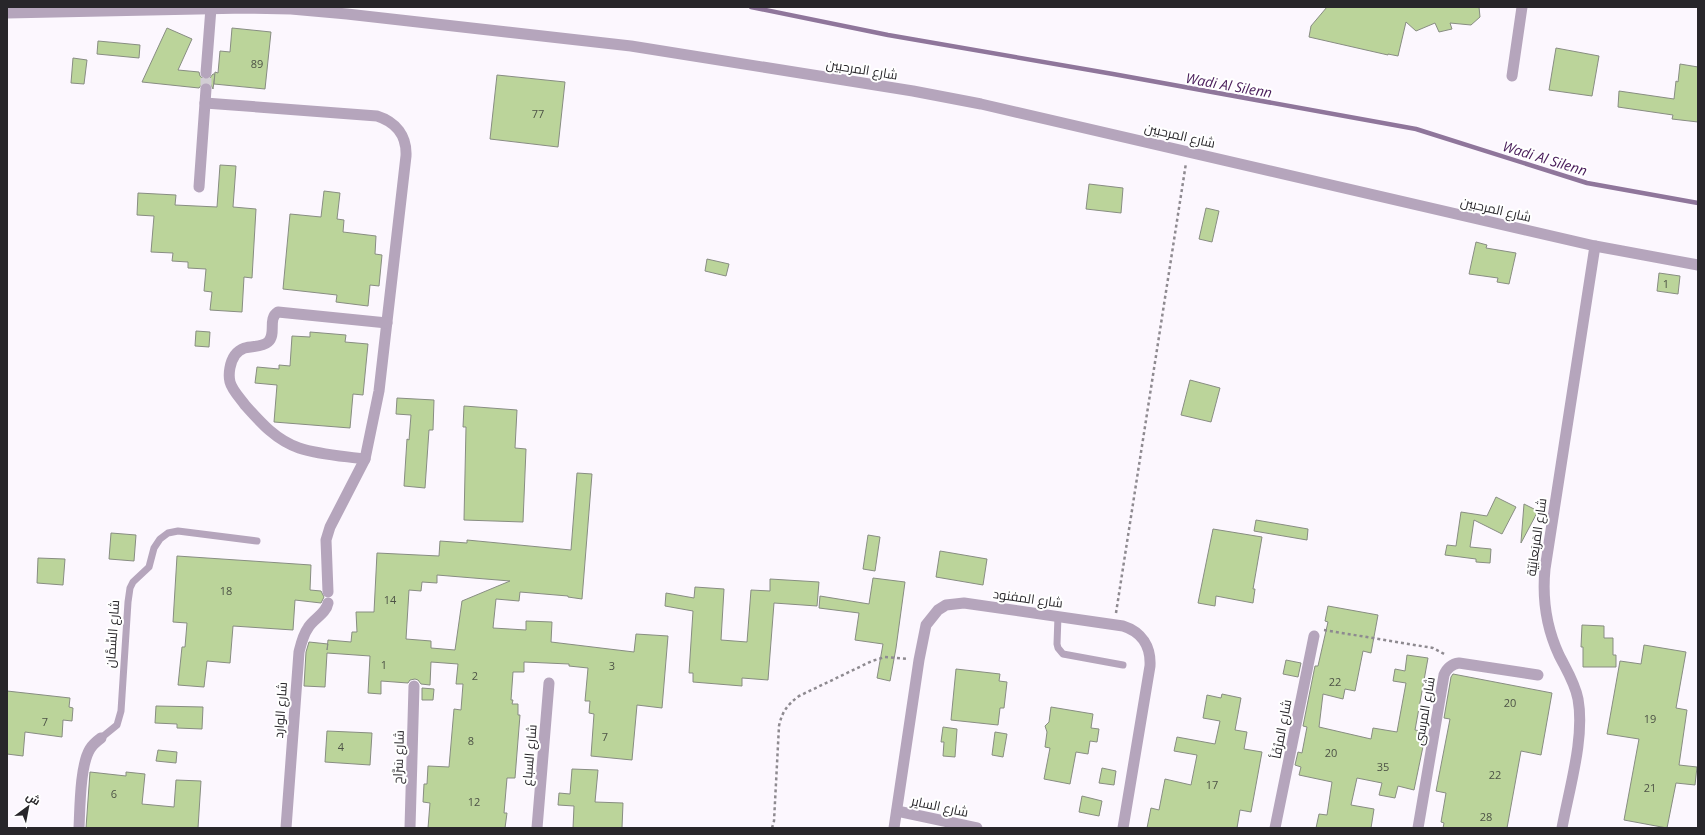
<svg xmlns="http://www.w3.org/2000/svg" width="1705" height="835" viewBox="0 0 1705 835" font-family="'Open Sans',Cairo,sans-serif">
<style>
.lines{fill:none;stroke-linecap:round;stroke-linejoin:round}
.stream{stroke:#8f769b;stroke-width:4.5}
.building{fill:#bbd49a;stroke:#888d82;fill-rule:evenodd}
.minor-tunnel{stroke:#d2cdd4;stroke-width:11;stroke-dasharray:11 5.5;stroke-linecap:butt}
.path{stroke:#8e8a90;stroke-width:2.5;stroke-dasharray:3 3;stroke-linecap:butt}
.service{stroke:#b5a5bc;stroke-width:7}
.minor{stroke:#b5a5bc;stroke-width:11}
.labels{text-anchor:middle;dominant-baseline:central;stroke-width:4;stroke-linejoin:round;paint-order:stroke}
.number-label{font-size:11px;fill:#4d5246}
.street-label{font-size:13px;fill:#28262a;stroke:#fff}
.water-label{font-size:14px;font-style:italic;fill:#481b59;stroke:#fff}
</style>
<rect width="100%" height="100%" fill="#fcf7fe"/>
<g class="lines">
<path class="stream" d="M751 7 888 35 1113 74 1416 129 1587 183 1698 203"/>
</g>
<g class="building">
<path d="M1327 7H1479L1480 17 1471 25 1450 23 1452 29 1439 32 1435 23 1416 31 1406 22 1398 56 1388 54V55L1309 37 1311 26Z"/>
<path d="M167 28 192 39 178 70 199 72 200 76 205 80 209 79 213 74H215L213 89 210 83 207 82 203 83 199 88 142 82Z"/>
<path d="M232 28 271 32 265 89 214 84 215 72 218 73 220 51 230 52Z"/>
<path d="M98 41 140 45 139 58 97 54Z"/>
<path d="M1556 48 1599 56 1592 96 1549 90Z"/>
<path d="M73 58 87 60 84 84 71 83Z"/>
<path d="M1680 64 1698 67V122L1672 119 1673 115 1618 107 1619 91 1674 99 1676 81 1678 82Z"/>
<path d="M497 75 565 82 558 147 490 139Z"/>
<path d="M220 165 236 166 233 207 256 209 252 278 244 277 242 312 210 310 212 292 204 291 206 269 188 268V262L172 261 173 253 151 252 154 216 137 215 138 193 176 195 175 205 217 207Z"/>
<path d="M1089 184 1123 188 1121 213 1086 209Z"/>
<path d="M324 191 340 193 337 219 344 220 343 232 376 236 375 254 382 255 379 286 370 285 368 306 336 302 337 295 283 289 290 214 321 217Z"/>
<path d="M1206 208 1219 211 1212 242 1199 239Z"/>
<path d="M1476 242 1487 245 1486 248 1516 253 1509 284 1497 282 1498 278 1469 274Z"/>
<path d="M707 259 729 264 726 276 705 271Z"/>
<path d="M1659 273 1680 276 1678 294 1657 291Z"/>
<path d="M196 331 210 332 209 347 195 346Z"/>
<path d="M310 332 346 335 345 342 368 344 363 395 353 394 350 428 274 422 277 385 255 383 257 367 279 369V365L290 366 292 336 310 337Z"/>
<path d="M1190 380 1220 388 1211 422 1181 415Z"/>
<path d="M397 398 434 400 433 430H429L425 488 404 486 407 439 409 440 411 415 396 414Z"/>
<path d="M464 406 517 410 515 448 526 449 523 522 464 520 466 427H463Z"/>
<path d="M577 473 592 474 582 599 568 597V596L520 592 519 601 496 599 493 628 526 630V621L552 622 551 642 634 652 636 634 668 636 662 708 637 705 632 760 591 756 594 714 589 713 590 701H585L588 668 569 666V664L524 662V672H513L511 700H513L512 704H518V715H520L515 778H507L504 813H507L505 828H428L430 803 423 802 424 784H427L428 766 449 767 454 709 461 710 463 684H456L458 664 431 662 430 685 421 684 418 680 415 679 410 680 408 683 381 681V694L368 693 370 656 327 653 325 687 304 686 306 652 309 642 328 644 327 650 328 640 351 642 352 632H357L356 612H374L377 553 439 556 440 541 467 543V540L571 550ZM437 575 510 581 462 601 455 650 431 648V641L406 639 409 590 421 591 422 582 437 583Z"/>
<path d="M1496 497 1516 507 1502 534 1474 520 1470 547 1491 549 1490 563 1476 562V559L1445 555 1447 545 1456 546 1461 512 1487 516Z"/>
<path d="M1524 504 1538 511 1521 543V542Z"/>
<path d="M1256 520 1308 529 1307 540 1254 531Z"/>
<path d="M1213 529 1262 537 1253 589H1255L1253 603 1216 596 1215 606 1198 603Z"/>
<path d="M111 533 136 535 134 561 109 559Z"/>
<path d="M868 535 880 537 875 571 863 569Z"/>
<path d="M940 551 987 559 983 585 936 577Z"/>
<path d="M177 556 311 565 310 590 321 591 324 597 321 603 295 600 293 630 233 626 230 663 207 661 204 687 178 685 182 647H185L187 623 173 622Z"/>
<path d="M38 558 65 559 63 585 37 583Z"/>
<path d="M873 578 905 582 896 648 890 681 877 678 883 644 855 640 859 613 819 608 820 596 869 604Z"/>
<path d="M770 579 819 582 817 606 774 603 768 680 742 678V686L693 682V673H689L693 611 665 606 666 593 694 598 695 587 724 589 721 640 747 642 751 590 770 591Z"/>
<path d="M1328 606 1378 615 1371 653 1363 651 1355 691 1345 689 1343 699 1323 694 1319 727 1371 739 1373 728 1397 732 1406 683 1393 681 1395 669 1405 671 1407 655 1428 658 1415 730 1426 732 1414 790 1398 786 1395 798 1379 795 1382 783 1357 778 1351 805 1374 809 1371 828H1316L1319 814 1327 815 1332 782 1299 775 1301 767 1295 765 1298 752 1302 753 1307 727 1303 726 1315 666H1318L1328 622 1325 621Z"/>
<path d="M1582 625 1604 626V638H1613V655H1616V667H1583V647H1581Z"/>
<path d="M1644 645 1686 652 1676 708 1687 710 1679 765 1697 767 1695 785 1676 783 1667 828 1624 820 1639 739 1607 734 1620 661 1641 664Z"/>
<path d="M1286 660 1301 663 1298 677 1283 674Z"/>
<path d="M956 669 1000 674 999 681 1007 682 1004 708H1000L998 725 951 720Z"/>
<path d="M1453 674 1552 693 1541 755 1521 751 1507 828H1443L1444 823 1441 822 1446 793 1436 791 1450 719 1444 718 1451 677Z"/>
<path d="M422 688 434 689 433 700H422Z"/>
<path d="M7 691 70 698 69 707 73 708 72 721 63 720 62 737 25 732 23 756 7 754Z"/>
<path d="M1222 694 1241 698 1235 730 1247 732 1244 749 1262 752 1251 812 1240 810 1237 828H1147L1151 808 1159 810 1165 779 1191 785 1197 755 1174 751 1177 737 1215 744 1220 721 1203 718 1207 695 1221 698Z"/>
<path d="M156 706 203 707 202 729 177 728V724L155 723Z"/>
<path d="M1051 707 1093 714 1091 728 1099 729 1097 742 1090 741 1088 754 1076 752 1070 784 1044 779 1050 748 1045 747 1047 732 1045 726 1049 722Z"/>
<path d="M943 727 957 729 955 757 943 756 944 742H941Z"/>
<path d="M327 731 372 733 370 765 325 762Z"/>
<path d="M995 732 1007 734 1003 757 992 755Z"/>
<path d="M158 750 177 752 176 763 156 761Z"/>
<path d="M1102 768 1116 771 1114 785 1099 783Z"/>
<path d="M572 769 598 770 595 802 623 803 622 828H573L574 806 558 805 559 793 570 794Z"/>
<path d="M90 772 126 776V772L145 774 142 804 174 807 176 780 201 781 198 828H86Z"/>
<path d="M1082 796 1102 801 1099 816 1079 812Z"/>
</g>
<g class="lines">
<path class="minor-tunnel" d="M206 89V73"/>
<g class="path">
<path d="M1116 613 1186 163"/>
<path d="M1324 630 1433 648 1446 655"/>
<path d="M772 828 774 821 779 726C782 712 787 705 799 696L872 661 885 657 908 659"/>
</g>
<g class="service">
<path d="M1058 616 1057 644 1058 648 1063 654 1123 665"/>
<path d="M101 738 117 725 121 711 128 602 130 588 133 582 149 567 154 548 160 539 168 533 178 531 257 541"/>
</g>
<g class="minor">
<path d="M7 13 246 8 291 9 347 14 631 46 913 91 981 104 1595 246 1698 265"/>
<path d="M206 73 211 8"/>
<path d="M1512 76 1522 7"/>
<path d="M205 103 377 116C396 122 407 136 406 156L379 391 365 459 330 527 326 540 328 592"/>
<path d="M199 187 206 89"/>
<path d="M365 459C344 456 320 455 299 448 276 440 261 423 245 405 240 398 232 390 230 382 228 374 230 362 235 355 245 342 259 350 268 342 277 334 267 319 278 312L387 323"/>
<path d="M897 811 977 828"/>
<path d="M79 828C80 808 80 765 90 749 93 744 97 741 101 738"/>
<path d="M286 828 299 652C301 644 303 635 308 628 313 619 326 614 328 603"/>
<path d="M410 828 414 686"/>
<path d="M537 828 549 683"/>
<path d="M894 828 919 660 926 625 938 610 946 605 964 603 1123 626C1142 632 1151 647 1150 666L1123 828"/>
<path d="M1275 828 1314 636"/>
<path d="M1418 828 1444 675C1447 668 1451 664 1459 663L1538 675"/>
<path d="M1562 828C1569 789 1585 738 1578 699 1575 683 1566 669 1559 655 1546 627 1542 600 1545 569L1595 246"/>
</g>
</g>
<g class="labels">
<g class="number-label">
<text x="257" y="63">89</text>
<text x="538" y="113">77</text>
<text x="1666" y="283">1</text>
<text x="226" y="590">18</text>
<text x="390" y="599">14</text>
<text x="384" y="664">1</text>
<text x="612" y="665">3</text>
<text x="475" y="675">2</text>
<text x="1335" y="681">22</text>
<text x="1510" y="702">20</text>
<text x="1650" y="718">19</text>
<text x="45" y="721">7</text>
<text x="605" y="736">7</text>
<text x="471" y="740">8</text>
<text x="341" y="746">4</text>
<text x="1331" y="752">20</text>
<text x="1383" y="766">35</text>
<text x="1495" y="774">22</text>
<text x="1212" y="784">17</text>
<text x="1650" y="787">21</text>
<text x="114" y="793">6</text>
<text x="474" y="801">12</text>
<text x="1486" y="816">28</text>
</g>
<g class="street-label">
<text transform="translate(862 69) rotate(9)">شارع المرحبين</text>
<text transform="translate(1180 135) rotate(13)">شارع المرحبين</text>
<text transform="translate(1496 209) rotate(13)">شارع المرحبين</text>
<text transform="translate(1536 537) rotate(-82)">شارع المَربَعانِيّة</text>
<text transform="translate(1028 598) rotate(8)">شارع المفنود</text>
<text transform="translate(112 634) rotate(-86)">شارع السِّمَّان</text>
<text transform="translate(280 710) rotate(-86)">شارع الوارد</text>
<text transform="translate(1424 711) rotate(-80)">شارع المرسى</text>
<text transform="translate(1281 729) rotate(-79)">شارع المرْفَأ</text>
<text transform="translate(529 755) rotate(-85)">شارع السباع</text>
<text transform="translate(398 757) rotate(-88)">شارع سَرَّاح</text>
<text transform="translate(940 806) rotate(12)">شارع الساير</text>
</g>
<g class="water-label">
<text transform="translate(1229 85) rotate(10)">Wadi Al Silenn</text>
<text transform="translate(1545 158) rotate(17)">Wadi Al Silenn</text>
</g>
</g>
<rect width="1705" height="835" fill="none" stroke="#28262a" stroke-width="16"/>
<g transform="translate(28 807) rotate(32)" stroke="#ffffff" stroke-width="3" paint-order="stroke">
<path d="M0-3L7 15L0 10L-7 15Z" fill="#28262a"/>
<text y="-6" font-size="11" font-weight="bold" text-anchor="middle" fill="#28262a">ش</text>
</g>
</svg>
